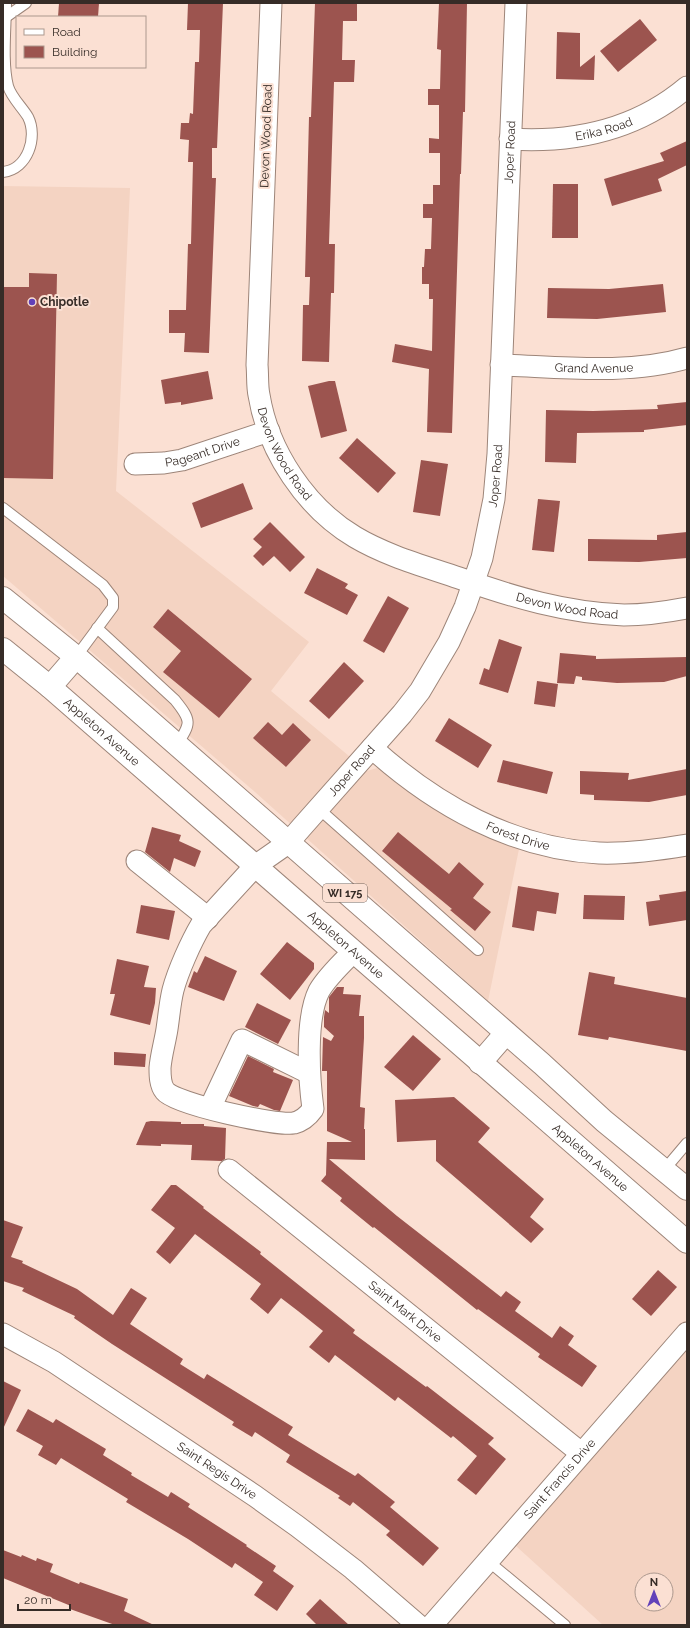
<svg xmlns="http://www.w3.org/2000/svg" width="690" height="1628" viewBox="0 0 690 1628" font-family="Raleway,sans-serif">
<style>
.built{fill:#f4d3c2;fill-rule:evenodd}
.building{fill:#9c544f}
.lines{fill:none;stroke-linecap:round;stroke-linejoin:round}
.lane-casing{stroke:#9d8579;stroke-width:12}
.street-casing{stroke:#9d8579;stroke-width:23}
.primary-casing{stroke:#9d8579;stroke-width:24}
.lane{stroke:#fff;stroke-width:10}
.street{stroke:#fff;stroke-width:21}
.primary{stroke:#fff;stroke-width:22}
.poi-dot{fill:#6241b9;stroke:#fbe0d3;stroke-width:1.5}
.labels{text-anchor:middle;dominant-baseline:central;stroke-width:4;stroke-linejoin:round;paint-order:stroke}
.shield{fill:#fbe0d3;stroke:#71625b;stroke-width:1}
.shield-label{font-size:11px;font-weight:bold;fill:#362c27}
.street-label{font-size:12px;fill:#362c27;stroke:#fbe0d3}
.poi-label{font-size:12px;font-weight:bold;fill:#362c27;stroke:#fbe0d3;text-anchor:start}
</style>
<rect width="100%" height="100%" fill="#fbe0d3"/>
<g class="built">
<path d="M3 186 130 188 116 491 309 642 271 691 367 771 377 768 386 772 434 808 461 825 485 837 519 849 488 1001 255 792 3 576Z"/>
<path d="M687 1350V1625H603L516 1546ZM642 1580H666V1604H642Z"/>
</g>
<g class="building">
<path d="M59 3H99L98 17H58Z"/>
<path d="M188 3H223L217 148H212V178H216L209 353 184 352 185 333H169V310H186L188 244H191L193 162H188L189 140 180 139 181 123H189L190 113 193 114 195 62H199L200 30H187Z"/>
<path d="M315 3H357V21H343L342 60H355L354 82H334L329 244H335L334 293H331L329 362 302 361 303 305H309L310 277H305L309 117H311Z"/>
<path d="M439 3H467L465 112H463L461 174H460L452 433 427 432 429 369 392 362 395 344 432 351 433 299H429V284H422V267H424L425 249H431L432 218H423V204H433V185H440V153H429V138L439 139V105H428V89H440L441 50 437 49Z"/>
<path d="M640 19 657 40 618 72 600 51Z"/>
<path d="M557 32 580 33V67L595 55 594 80 556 79Z"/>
<path d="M687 141V165L658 179 662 191 612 206 604 179 664 161 660 153Z"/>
<path d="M553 184H578V238H552Z"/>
<path d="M29 273 57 274 53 479 3 478V287H29Z"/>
<path d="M663 284 666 312 597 319 547 318 548 288 609 289Z"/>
<path d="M208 371 213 399 181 405V402L165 404 161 380Z"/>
<path d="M329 381H335L347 431 321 438 308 386Z"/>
<path d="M687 402V425L644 430V432L577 433 576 463 545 462 546 410 593 411 658 409 657 405Z"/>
<path d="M357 438 396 473 378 493 339 458Z"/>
<path d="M421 460 448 464 440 516 413 512Z"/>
<path d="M243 483 253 509 201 528 192 503Z"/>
<path d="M538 499 560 501 554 552 532 550Z"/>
<path d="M270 522 305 557 290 572 274 556 263 566 253 556 262 547 253 539Z"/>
<path d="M687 532V558L639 562 588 561V539L657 540V535Z"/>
<path d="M317 568 348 584 345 588 358 595 347 615 304 593Z"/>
<path d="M388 596 409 608 384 653 363 641Z"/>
<path d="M168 609 252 679 219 718 163 672 181 651 153 627Z"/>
<path d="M499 639 522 647 508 693 479 684 484 668 489 670Z"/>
<path d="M560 653 596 656V659L687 657V676L664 682 617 683 582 680V677L576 676 574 684 557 683Z"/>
<path d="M344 662 364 681 329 719 309 701Z"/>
<path d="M537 681 558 684 555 707 534 704Z"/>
<path d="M449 718 492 745 478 768 435 741Z"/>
<path d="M268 722 282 735 293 723 311 740 286 767 253 738Z"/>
<path d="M503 760 553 772 547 794 497 782Z"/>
<path d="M687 769V795L649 802 594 800V795L580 794V771L629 773 628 780Z"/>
<path d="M152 827 181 835 179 841 201 851 195 867 174 858 170 872 145 852Z"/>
<path d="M398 832 449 874 459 862 484 884 473 898 491 912 475 931 450 910 452 909 382 851Z"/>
<path d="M518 886 559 893 556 914 537 911 534 931 512 927Z"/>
<path d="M687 891V920L649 926 646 902 660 900 659 895Z"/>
<path d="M584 895 625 896 624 920 583 919Z"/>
<path d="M141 905 175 911 169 940 136 933Z"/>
<path d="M287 942 314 963V969L290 1000 260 974Z"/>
<path d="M205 956 237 971 224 1001 188 987 194 971 197 973Z"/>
<path d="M117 959 149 966 144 987 156 988 155 1003 150 1025 110 1015 115 994H110Z"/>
<path d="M589 972 615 977 614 984 687 998V1051L609 1037 608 1040 578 1035Z"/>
<path d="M337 987H344L343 994 361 995 359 1016H364V1038L360 1107 365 1108 364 1129H365V1160L329 1159 397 1216 501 1297 506 1291 521 1302 515 1311 552 1338 560 1326 574 1336 568 1345 597 1366 582 1387 538 1357 540 1354 478 1309 477 1310 374 1227 373 1228 340 1201 342 1198 321 1181 326 1175 327 1142H352L327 1131V1071H322L323 1037 331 1041 334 1036 324 1027V1017L325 1010 329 1013V997Z"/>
<path d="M257 1003 291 1020 278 1044 245 1027Z"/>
<path d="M413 1035 441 1059 413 1091 384 1067Z"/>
<path d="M114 1052 146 1054 145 1067 114 1065Z"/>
<path d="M248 1056 274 1069 273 1072 293 1080 280 1111 274 1110 260 1104 258 1107 253 1106 229 1096Z"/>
<path d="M454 1097 490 1128 478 1142 544 1199 530 1217 544 1229 531 1243 436 1161V1140L397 1142 395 1100Z"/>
<path d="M151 1121 181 1122V1124H204V1126L226 1128 225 1159 222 1161 191 1160 192 1145 161 1144V1146L136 1145 146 1122Z"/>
<path d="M171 1185H176L204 1207 203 1208 261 1252 260 1254 355 1330 353 1333 426 1387 427 1386 494 1438 488 1444 506 1459 476 1495 457 1480 477 1456 453 1436 451 1438 398 1397 395 1401 335 1355 329 1363 309 1347 323 1331 298 1311 281 1298 268 1314 250 1299 261 1284 195 1234 170 1264 156 1252 175 1228 151 1210Z"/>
<path d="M3 1220 23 1227 11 1257 23 1261 22 1263 77 1289 113 1315 131 1288 147 1298 130 1324 183 1359 180 1364 204 1379 207 1374 293 1427 288 1435 355 1476 358 1473 395 1502 390 1507 439 1548 423 1566 386 1535 390 1531 353 1502 350 1506 338 1498 340 1496 286 1462 290 1455 255 1432 252 1437 232 1425 234 1422 112 1344 74 1318 75 1316 22 1291 24 1288 3 1281Z"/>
<path d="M658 1270 677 1287 651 1316 632 1299Z"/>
<path d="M3 1381 21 1390 3 1429Z"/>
<path d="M28 1409 53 1423 56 1419 106 1449 103 1455 132 1473 131 1475 168 1497 171 1492 190 1504 188 1507 247 1545 246 1546 276 1566 273 1571 294 1586 277 1611 254 1595 263 1582 235 1563 232 1568 188 1539 126 1502 128 1499 61 1458 56 1465 38 1455 43 1446 16 1431Z"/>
<path d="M3 1550 21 1557 22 1555 36 1561 37 1558 53 1564 50 1572 79 1584 80 1582 128 1599 124 1611 154 1625H115L70 1609 71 1606 3 1578Z"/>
<path d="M320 1599 349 1625H317L306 1614Z"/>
</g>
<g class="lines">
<g class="lane-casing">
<g id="lane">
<path d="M6 17 26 3"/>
<path d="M3 172C28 169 38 137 28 117 22 107 11 97 8 86 2 63 6 27 6 3"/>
<path d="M3 508 103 585 113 598V607L76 657"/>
<path d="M97 628 175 700C192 721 191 723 177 745"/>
<path d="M319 809 478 950"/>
<path d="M665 1169 687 1143"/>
<path d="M488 1561 565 1625"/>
</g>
</g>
<g class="street-casing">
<g id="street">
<path id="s1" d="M271 3 257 365C258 375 257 386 259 395 268 451 306 508 355 537 387 556 424 566 459 578 513 597 566 613 624 615 645 615 666 612 687 608"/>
<path id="s2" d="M510 139C575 143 636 130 687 87"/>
<path id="s3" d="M501 365C561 367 629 375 687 358"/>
<path id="s4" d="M135 464 164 463 182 460 269 431"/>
<path id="s5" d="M372 748C435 805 513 849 599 853 629 854 658 850 687 845"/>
<path d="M137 861 208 918"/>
<path id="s6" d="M353 952C341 964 327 977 319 991 305 1019 309 1079 313 1109 308 1116 302 1121 294 1123 276 1126 175 1104 165 1091 160 1085 160 1075 160 1068 161 1055 165 1042 167 1029 169 1016 170 1002 173 990 178 971 191 942 201 925L255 866 288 843 301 828 402 714 420 691 449 642 465 607 482 558 494 499 498 454 516 3"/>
<path d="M210 1108 242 1040 309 1073"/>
<path id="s7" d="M229 1170 581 1453"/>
<path id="s8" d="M3 1334 54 1362 255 1496 297 1526 353 1569 418 1625"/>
<path id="s9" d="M432 1625 687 1333"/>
</g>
</g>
<g class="primary-casing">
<g id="primary">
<path d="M3 598 80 660 542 1064 604 1121 687 1189"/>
<path id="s10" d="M3 649 50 687 687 1242"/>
<path d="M50 687 76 657"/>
<path d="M480 1063 506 1033"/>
</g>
</g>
<use href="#lane" class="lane"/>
<use href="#street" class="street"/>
<use href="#primary" class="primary"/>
</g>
<circle class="poi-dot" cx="32" cy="302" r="4"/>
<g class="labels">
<rect class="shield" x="323" y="884" width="44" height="18" rx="3"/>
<g class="shield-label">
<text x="345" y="893">WI 175</text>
</g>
<g class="street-label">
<text stroke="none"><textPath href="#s2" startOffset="95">Erika Road</textPath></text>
<text transform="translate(266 136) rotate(-88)">Devon Wood Road</text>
<text stroke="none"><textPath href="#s6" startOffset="1380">Joper Road</textPath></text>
<text stroke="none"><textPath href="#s3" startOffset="93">Grand Avenue</textPath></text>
<text stroke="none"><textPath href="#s4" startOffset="69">Pageant Drive</textPath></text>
<text stroke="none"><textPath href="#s1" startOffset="457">Devon Wood Road</textPath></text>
<text stroke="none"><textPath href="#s6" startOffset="1056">Joper Road</textPath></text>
<text stroke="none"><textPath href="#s1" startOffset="793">Devon Wood Road</textPath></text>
<text stroke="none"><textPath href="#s10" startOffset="129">Appleton Avenue</textPath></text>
<text stroke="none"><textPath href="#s6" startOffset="720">Joper Road</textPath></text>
<text stroke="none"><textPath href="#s5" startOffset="172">Forest Drive</textPath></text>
<text stroke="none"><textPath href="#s10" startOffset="453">Appleton Avenue</textPath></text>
<text stroke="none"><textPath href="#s10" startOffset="777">Appleton Avenue</textPath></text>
<text stroke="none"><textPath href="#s7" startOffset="226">Saint Mark Drive</textPath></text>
<text stroke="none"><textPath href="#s8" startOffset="254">Saint Regis Drive</textPath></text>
<text stroke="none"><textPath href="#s9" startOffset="194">Saint Francis Drive</textPath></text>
</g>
<g class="poi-label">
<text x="40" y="302">Chipotle</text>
</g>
</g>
<rect width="690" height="1628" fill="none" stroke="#362c27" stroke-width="8"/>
<rect x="16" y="16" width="130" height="52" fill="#fbe0d3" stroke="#ac988e"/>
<rect x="24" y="29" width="20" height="6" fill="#ffffff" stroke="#ac988e"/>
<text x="52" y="36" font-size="12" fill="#362c27">Road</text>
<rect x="24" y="46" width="20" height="12" fill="#9c544f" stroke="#ac988e"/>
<text x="52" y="56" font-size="12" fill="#362c27">Building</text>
<g transform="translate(654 1592)"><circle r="19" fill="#fbe0d3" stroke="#ac988e"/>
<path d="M0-3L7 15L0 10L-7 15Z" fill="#6241b9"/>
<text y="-6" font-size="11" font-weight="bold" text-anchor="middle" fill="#362c27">N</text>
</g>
<path d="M18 1604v6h52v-6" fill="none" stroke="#362c27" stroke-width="2"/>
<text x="24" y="1604" font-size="12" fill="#362c27" stroke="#fbe0d3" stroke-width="3" paint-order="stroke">20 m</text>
</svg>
